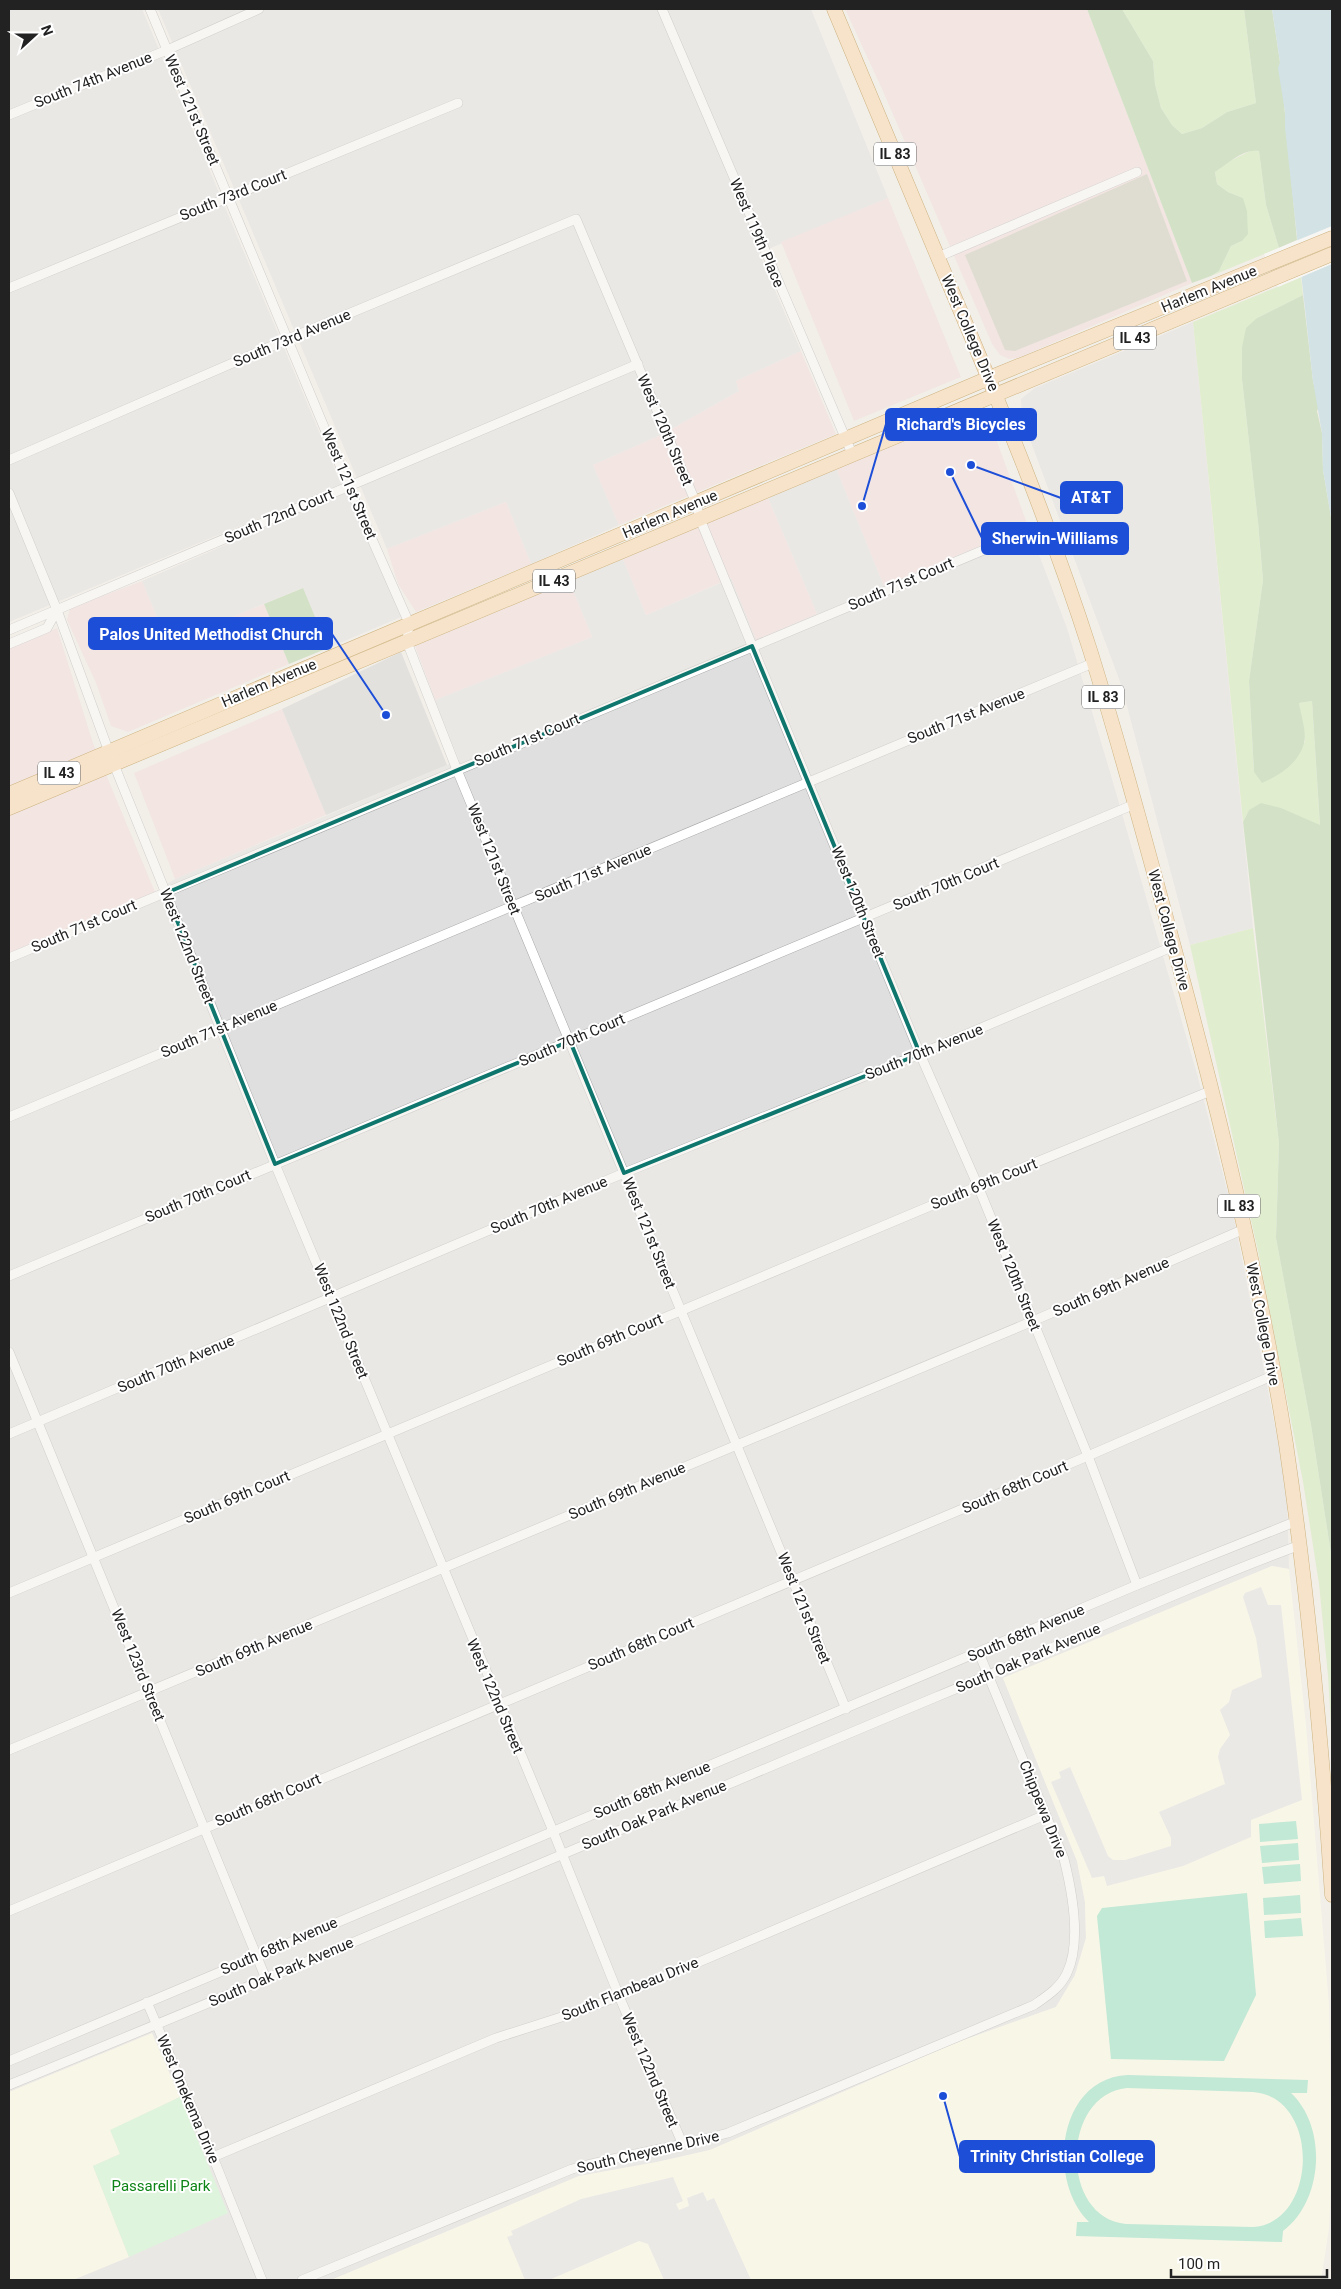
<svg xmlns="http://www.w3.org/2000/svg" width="1341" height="2289" viewBox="0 0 1341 2289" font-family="Roboto,sans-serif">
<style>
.residential{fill:#e0dfdf}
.commercial{fill:#f2dad9}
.education{fill:#ffffe5}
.religious{fill:#d0d0d0}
.construction{fill:#c7c7b4}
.grass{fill:#cdebb0}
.forest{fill:#add19e}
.park{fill:#c8facc}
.pitch{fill:#88e0be;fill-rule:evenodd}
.parking{fill:#e2e2e2}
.water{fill:#aad3df}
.pier{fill:#fff}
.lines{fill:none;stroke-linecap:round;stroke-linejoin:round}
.street-casing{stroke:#a9a9a9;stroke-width:10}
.primary-casing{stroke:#a06b00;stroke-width:15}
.street{stroke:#fff;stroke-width:9}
.primary{stroke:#fcd6a4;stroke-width:14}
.marked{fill:none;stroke:#0f766e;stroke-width:4;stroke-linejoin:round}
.labels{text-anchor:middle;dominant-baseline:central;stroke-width:4;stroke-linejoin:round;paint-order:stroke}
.shield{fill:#fff;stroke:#646464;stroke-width:1}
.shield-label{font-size:14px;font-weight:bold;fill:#222}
.street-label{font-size:15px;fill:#222;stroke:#fff}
.park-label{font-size:15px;fill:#0c8416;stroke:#fff}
.leader{fill:none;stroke:#1d4ed8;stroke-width:2}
.callout-dot{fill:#1d4ed8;stroke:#fff;stroke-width:2}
.callout{fill:#1d4ed8;stroke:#1d4ed8;stroke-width:2}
.callout-label{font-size:16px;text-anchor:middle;font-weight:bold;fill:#fff}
</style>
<rect width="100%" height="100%" fill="#f2efe9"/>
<g class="residential">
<path d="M9 9H142L341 484 9 622Z"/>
<path d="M158 9H811L888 198 759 253 801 351 736 381 739 391 661 435 593 465 619 525 531 564 506 502 387 549Z"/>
<path d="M1193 322 1253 928 1190 945 1122 687 1022 418 1021 399 1035 388Z"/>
<path d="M836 468 884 586 1028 526 1067 628 1110 772 1197 1074 1233 1213 1280 1452 1287 1501 1289 1569 1272 1566 1003 1678 1077 1861 1085 1902 1086 1938 1075 1975 1056 2007 955 2043 710 2150 657 2162 579 2176 331 2280H9V953L155 892 175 879 459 760 435 700 592 637 569 581 623 559 646 615 732 578 817 614 768 498Z"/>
<path d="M348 492 401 617 328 648 302 588 168 644 142 581Z"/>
</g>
<g class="commercial">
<path d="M845 9H1087L1192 283 1018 358 1009 359 1000 355 992 344 882 89Z"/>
<path d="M888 198 961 377 854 421 781 242Z"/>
<path d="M801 351 836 434 619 525 593 465 661 435 739 391 736 381Z"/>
<path d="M965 415H975L983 418 992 428 1028 526 884 586 836 468Z"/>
<path d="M768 498 817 614 756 640 731 578 646 615 623 559Z"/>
<path d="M506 502 531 564 416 612 398 584 387 549Z"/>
<path d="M142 581 168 644 264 604 289 664 128 732 111 726 96 683 67 620 70 608Z"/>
<path d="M569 581 592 637 435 700 415 646Z"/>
<path d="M57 628 93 743 155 892 9 953V648Z"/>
<path d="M282 709 326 815 175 879 134 773Z"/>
</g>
<g class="education">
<path d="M1272 1566 1289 1569 1306 1725 1329 2005 1332 2167 1329 2228 1321 2280H331L579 2176 657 2162 710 2150 955 2043 1056 2007 1075 1975 1086 1938 1085 1902 1077 1861 1003 1678Z"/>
<path d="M152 2033 180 2097 111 2130 120 2154 93 2166 129 2257 73 2280H9V2092Z"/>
</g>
<path class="religious" d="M401 652 447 765 326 815 282 709Z"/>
<path class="construction" d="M1147 174 1187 281 1015 351 1005 350 965 255Z"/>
<g class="grass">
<path d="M1122 9H1244L1256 103 1227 112 1202 128 1182 134 1172 125 1161 108 1155 84 1153 61Z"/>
<path d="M1252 150 1259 151 1266 205 1279 248 1211 276 1219 271 1231 246 1242 241 1243 198 1228 192 1217 184 1215 172 1230 161Z"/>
<path d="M1301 277 1303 295 1257 318 1242 347V379L1258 522 1263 580 1249 681 1254 772 1305 742 1299 703 1312 701 1320 826 1302 819 1249 810 1243 822 1193 322Z"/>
<path d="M1253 928 1279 1143 1276 1238 1311 1425 1332 1560V1744L1328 1676 1319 1584 1303 1482 1258 1251 1190 945Z"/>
</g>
<g class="forest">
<path d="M1087 9H1122L1153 61 1155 84 1161 108 1172 125 1182 134 1202 128 1227 112 1256 103 1244 9H1272L1280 62 1297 240 1279 248 1266 205 1259 151C1244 148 1227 164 1215 172L1217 184 1228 192 1243 198 1247 211 1248 234 1242 241 1231 246 1219 271 1211 276 1192 283Z"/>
<path d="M1303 295 1313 381 1319 407 1317 411 1322 433 1323 470 1332 523V1560L1311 1425 1276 1238 1279 1143 1243 822 1249 810 1261 803 1281 808 1320 825 1312 701 1299 703C1301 715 1307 733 1304 743 1299 763 1279 776 1262 783L1254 772 1249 681 1263 580 1258 522 1242 379V347L1246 328 1257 318Z"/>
<path d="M303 588 328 648 289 664 264 604Z"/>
</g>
<path class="park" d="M180 2097 228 2213 129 2257 93 2166 120 2154 110 2130Z"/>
<g class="pitch">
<path d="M1296 1821 1298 1839 1260 1842 1259 1824Z"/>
<path d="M1298 1843 1299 1860 1262 1863 1260 1846Z"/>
<path d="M1300 1864 1301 1881 1264 1884 1262 1867Z"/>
<path d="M1247 1893 1256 1995 1224 2061 1111 2059 1097 1916 1102 1908Z"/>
<path d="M1300 1895 1301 1913 1264 1915 1263 1898Z"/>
<path d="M1301 1918 1303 1936 1265 1938 1264 1921Z"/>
<path d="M1128 2075 1308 2080 1307 2093H1291C1328 2128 1323 2201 1283 2231L1282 2242 1076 2236 1077 2222H1089C1046 2180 1058 2078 1128 2075ZM1127 2088 1253 2092C1321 2097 1318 2223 1253 2227L1126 2224C1059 2218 1061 2094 1127 2088Z"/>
</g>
<g class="parking">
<path d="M1261 1587 1268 1605H1281L1302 1800 1251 1820V1837L1183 1866 1107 1886 1104 1876 1092 1878 1051 1782 1061 1778 1059 1772 1070 1767 1108 1856 1113 1860H1125L1171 1846V1838L1159 1812 1225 1784 1218 1757 1220 1749 1230 1735 1220 1710 1229 1702 1232 1690 1262 1677 1256 1638 1243 1597 1245 1593Z"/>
<path d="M673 2177 683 2201 676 2204 679 2210 689 2206 687 2198 703 2192 707 2201 714 2198 751 2280H664L648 2244 639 2241 549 2280H525L507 2237 513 2235 511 2231 581 2199Z"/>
</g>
<path class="water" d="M1272 9H1332V523L1323 470 1322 433 1313 381 1285 128V112L1278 68 1280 62Z"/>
<path class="pier" d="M1332 226V264L1278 287 1264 254Z"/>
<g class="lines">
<g class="street-casing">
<g id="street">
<path d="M150 9 349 487 409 623 407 642 457 770 846 1709"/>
<path d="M662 9 853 456"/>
<path d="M9 115 167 50 259 9"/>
<path d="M938 257 1137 172"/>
<path d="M9 288 458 103"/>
<path d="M9 460 288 339 576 219 696 503 700 519 920 1054 978 1186 1088 1456 1137 1585"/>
<path d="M9 493 57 610 109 752 275 1164 553 1831 619 1996 683 2145"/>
<path d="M9 630 638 364"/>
<path d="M9 644 47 628 57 610"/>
<path d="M9 958 1046 524"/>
<path d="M9 1117 1093 663"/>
<path d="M9 1276 1135 804"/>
<path d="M9 1352 266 1979"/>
<path d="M9 1434 624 1173 920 1054 1174 946"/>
<path d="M9 1593 978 1186 1213 1090"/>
<path d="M9 1750 1033 1321 1244 1229"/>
<path d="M9 1911 1088 1456 1274 1375"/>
<path d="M147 2002 213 2157 262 2280"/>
<path d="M9 2061 1137 1585 1297 1521"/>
<path d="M9 2085C319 1959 627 1826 936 1697 1057 1647 1177 1591 1300 1545"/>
<path d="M213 2157 496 2038 577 2012 619 1996 1045 1815"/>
<path d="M302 2280 572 2169C623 2155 676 2147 728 2133L1034 2005C1047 1996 1060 1988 1067 1973 1082 1941 1072 1891 1064 1859L979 1653"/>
</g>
</g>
<g class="primary-casing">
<g id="primary">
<path d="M834 9C874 103 913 197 952 291 1002 409 1051 528 1090 650 1123 756 1152 865 1181 973 1223 1128 1261 1285 1286 1444 1308 1594 1322 1744 1332 1895"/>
<path d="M9 794 989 378 1332 238"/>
<path d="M9 808 1332 254"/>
</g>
</g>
<use href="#street" class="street"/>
<use href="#primary" class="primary"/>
</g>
<path d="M0 0H1341V2289H0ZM752 646 920 1054 624 1173 570 1041 275 1164 166 893Z" fill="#f2efe9" fill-opacity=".55" fill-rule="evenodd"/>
<path class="marked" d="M752 646 920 1054 624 1173 570 1041 275 1164 166 893Z"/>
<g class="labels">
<g class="shield">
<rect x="874" y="142.5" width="42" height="23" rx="4"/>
<rect x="1114" y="326.5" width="42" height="23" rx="4"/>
<rect x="533" y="569.5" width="42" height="23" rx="4"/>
<rect x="1082" y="685.5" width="42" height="23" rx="4"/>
<rect x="38" y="761.5" width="42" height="23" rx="4"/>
<rect x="1218" y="1194.5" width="42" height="23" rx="4"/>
</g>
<g class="shield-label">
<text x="895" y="154">IL 83</text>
<text x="1135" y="338">IL 43</text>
<text x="554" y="581">IL 43</text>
<text x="1103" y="697">IL 83</text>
<text x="59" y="773">IL 43</text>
<text x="1239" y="1206">IL 83</text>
</g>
<g class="street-label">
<text transform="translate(93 80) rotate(-22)">South 74th Avenue</text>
<text transform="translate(192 110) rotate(67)">West 121st Street</text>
<text transform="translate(233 195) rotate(-22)">South 73rd Court</text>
<text transform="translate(757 233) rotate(67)">West 119th Place</text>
<text transform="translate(1209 289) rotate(-22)">Harlem Avenue</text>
<text transform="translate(970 333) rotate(67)">West College Drive</text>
<text transform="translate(292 338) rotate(-23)">South 73rd Avenue</text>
<text transform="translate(665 430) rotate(67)">West 120th Street</text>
<text transform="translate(349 484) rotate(67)">West 121st Street</text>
<text transform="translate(670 514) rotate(-23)">Harlem Avenue</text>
<text transform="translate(279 516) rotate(-23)">South 72nd Court</text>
<text transform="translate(901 584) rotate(-23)">South 71st Court</text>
<text transform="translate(269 683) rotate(-23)">Harlem Avenue</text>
<text transform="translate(966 716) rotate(-22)">South 71st Avenue</text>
<text transform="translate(527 740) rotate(-23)">South 71st Court</text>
<text transform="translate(494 859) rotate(68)">West 121st Street</text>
<text transform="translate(593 873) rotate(-23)">South 71st Avenue</text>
<text transform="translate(946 884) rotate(-23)">South 70th Court</text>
<text transform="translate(858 902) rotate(68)">West 120th Street</text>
<text transform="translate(84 926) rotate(-23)">South 71st Court</text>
<text transform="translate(1169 930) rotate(75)">West College Drive</text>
<text transform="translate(187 946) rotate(68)">West 122nd Street</text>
<text transform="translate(219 1029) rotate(-23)">South 71st Avenue</text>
<text transform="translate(572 1040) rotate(-23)">South 70th Court</text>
<text transform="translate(924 1052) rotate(-22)">South 70th Avenue</text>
<text transform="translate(984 1184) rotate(-22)">South 69th Court</text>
<text transform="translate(198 1196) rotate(-23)">South 70th Court</text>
<text transform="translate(549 1205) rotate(-23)">South 70th Avenue</text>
<text transform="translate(649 1233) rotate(68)">West 121st Street</text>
<text transform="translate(1014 1275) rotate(68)">West 120th Street</text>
<text transform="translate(1111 1287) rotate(-24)">South 69th Avenue</text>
<text transform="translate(341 1321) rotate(68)">West 122nd Street</text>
<text transform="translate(1263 1324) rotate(79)">West College Drive</text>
<text transform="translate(610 1340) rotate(-23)">South 69th Court</text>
<text transform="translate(176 1364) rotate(-23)">South 70th Avenue</text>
<text transform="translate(1015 1487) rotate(-23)">South 68th Court</text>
<text transform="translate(627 1491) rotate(-23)">South 69th Avenue</text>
<text transform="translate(237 1497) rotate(-23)">South 69th Court</text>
<text transform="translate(804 1608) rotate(68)">West 121st Street</text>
<text transform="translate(1026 1633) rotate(-23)">South 68th Avenue</text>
<text transform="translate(641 1644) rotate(-23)">South 68th Court</text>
<text transform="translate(254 1648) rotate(-23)">South 69th Avenue</text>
<text transform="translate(1028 1658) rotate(-23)">South Oak Park Avenue</text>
<text transform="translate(138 1665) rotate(68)">West 123rd Street</text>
<text transform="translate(495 1696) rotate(67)">West 122nd Street</text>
<text transform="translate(652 1790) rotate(-23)">South 68th Avenue</text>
<text transform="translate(268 1800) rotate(-23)">South 68th Court</text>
<text transform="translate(1043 1809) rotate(68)">Chippewa Drive</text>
<text transform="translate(654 1815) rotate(-23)">South Oak Park Avenue</text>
<text transform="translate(279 1946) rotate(-23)">South 68th Avenue</text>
<text transform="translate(281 1972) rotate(-23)">South Oak Park Avenue</text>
<text transform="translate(630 1989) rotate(-22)">South Flambeau Drive</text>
<text transform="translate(650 2070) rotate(67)">West 122nd Street</text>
<text transform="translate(188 2099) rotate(67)">West Onekema Drive</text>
<text transform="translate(648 2152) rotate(-13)">South Cheyenne Drive</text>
</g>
<g class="park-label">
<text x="161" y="2186">Passarelli Park</text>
</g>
</g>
<path class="leader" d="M862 506L886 424M971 465L1061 498M950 472L982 538M386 715L332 634M943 2096L960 2157"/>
<g class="callout-dot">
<circle cx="862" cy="506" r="5"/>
<circle cx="971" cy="465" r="5"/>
<circle cx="950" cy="472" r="5"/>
<circle cx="386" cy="715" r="5"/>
<circle cx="943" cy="2096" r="5"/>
</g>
<g class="callout">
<rect x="886" y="409" width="150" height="31" rx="5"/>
<rect x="1061" y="482" width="61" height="31" rx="5"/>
<rect x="982" y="523" width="146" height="31" rx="5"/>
<rect x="89" y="618" width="243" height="31" rx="5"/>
<rect x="960" y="2141" width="194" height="31" rx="5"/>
</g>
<g class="callout-label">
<text x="961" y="430">Richard's Bicycles</text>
<text x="1091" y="503">AT&amp;T</text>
<text x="1055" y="544">Sherwin-Williams</text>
<text x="211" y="640">Palos United Methodist Church</text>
<text x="1057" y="2162">Trinity Christian College</text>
</g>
<rect width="1341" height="2289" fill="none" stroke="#222222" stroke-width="20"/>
<g transform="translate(35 35) rotate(69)" stroke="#ffffff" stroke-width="4" paint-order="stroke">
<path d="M0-4L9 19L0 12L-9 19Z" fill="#222222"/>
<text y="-8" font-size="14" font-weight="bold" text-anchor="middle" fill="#222222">N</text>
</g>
<path d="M1171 2269v8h156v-8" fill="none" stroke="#222222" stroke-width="2.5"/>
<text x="1178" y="2269" font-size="15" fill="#222222" stroke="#ffffff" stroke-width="4" paint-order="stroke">100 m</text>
</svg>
